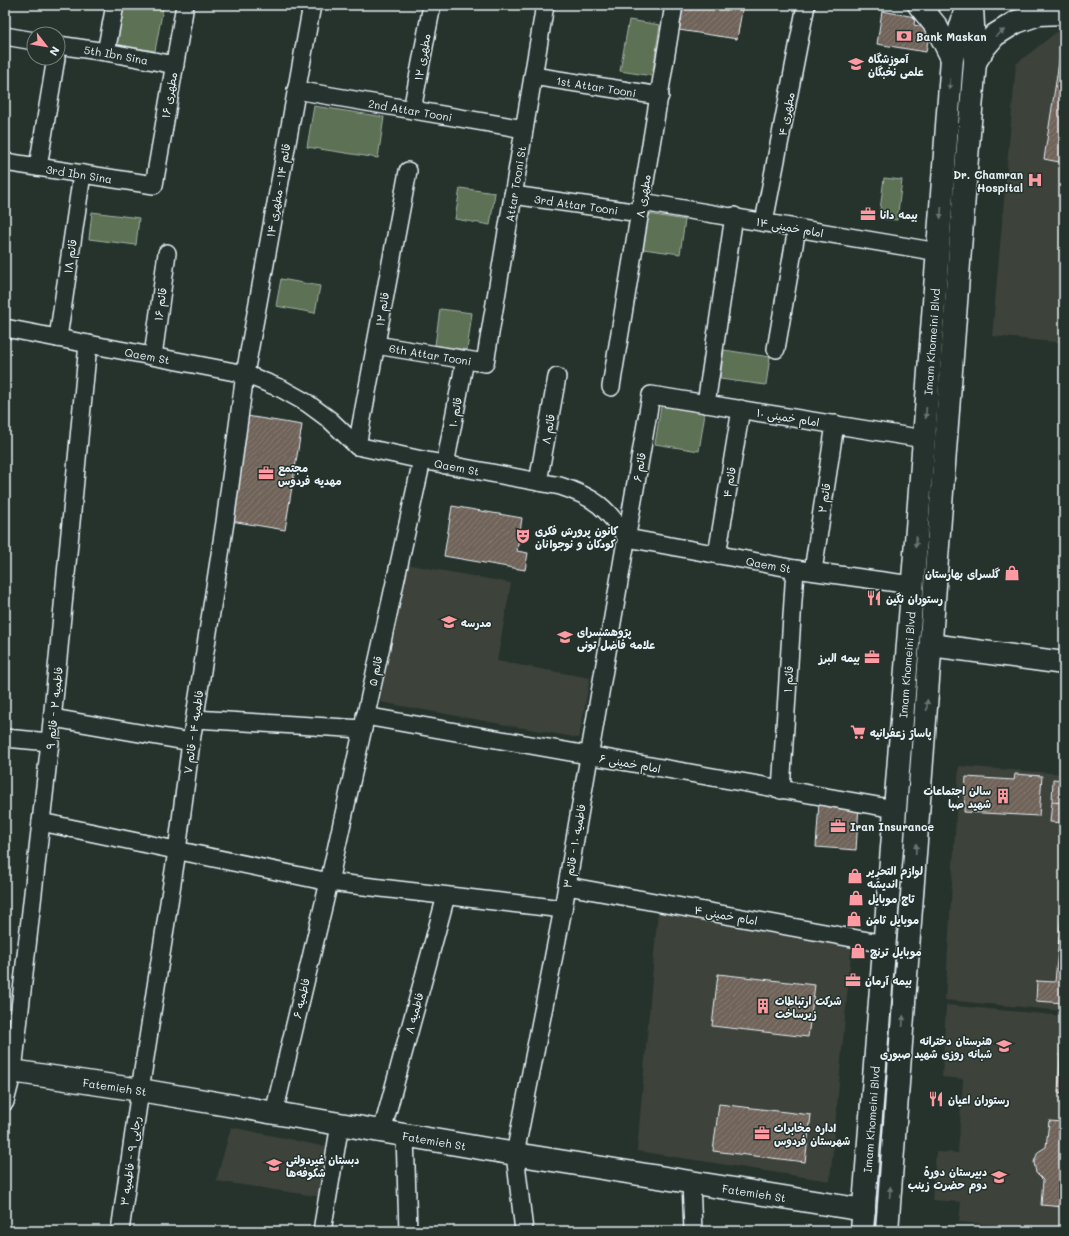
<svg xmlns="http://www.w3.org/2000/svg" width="1069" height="1236" viewBox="0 0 1069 1236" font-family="Mali,'Playpen Sans Arabic',sans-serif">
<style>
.built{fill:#3c423a}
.grass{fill:#5d7155;stroke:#a2b1a6}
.building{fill:url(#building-hatch);stroke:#e8f1f8}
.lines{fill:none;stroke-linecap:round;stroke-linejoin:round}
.street-casing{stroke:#e8f1f8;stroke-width:20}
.secondary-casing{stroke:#e8f1f8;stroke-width:25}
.primary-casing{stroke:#e8f1f8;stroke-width:25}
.street{stroke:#26332d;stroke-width:17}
.secondary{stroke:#26332d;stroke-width:22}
.primary{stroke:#26332d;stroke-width:22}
.oneway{fill:#6a7674}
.labels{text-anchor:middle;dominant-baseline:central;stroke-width:3;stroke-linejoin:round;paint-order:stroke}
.poi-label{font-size:11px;font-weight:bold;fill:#e8f1f8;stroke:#26332d;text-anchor:start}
.street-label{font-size:11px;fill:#e8f1f8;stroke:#26332d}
</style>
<defs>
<pattern id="building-hatch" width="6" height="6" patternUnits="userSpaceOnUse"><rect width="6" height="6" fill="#70645a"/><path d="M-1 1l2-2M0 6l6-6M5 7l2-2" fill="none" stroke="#847b72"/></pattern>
</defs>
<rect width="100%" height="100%" fill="#26332d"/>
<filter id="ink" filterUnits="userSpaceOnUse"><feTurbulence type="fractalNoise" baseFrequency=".025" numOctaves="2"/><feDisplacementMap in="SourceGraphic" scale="8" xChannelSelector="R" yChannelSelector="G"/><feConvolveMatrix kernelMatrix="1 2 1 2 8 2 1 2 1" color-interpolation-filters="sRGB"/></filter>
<g filter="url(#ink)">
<g class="built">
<path d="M1063 27 1064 343 992 336 1016 64Z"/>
<path d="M405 564 511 583 497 661 590 678 579 738 380 702Z"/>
<path d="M959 766 1064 774V1011L945 1000Z"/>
<path d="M658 909 852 942 830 1181 637 1151Z"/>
<path d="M946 1005 1064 1016V1231L959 1222 961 1202 932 1200 936 1152 958 1153 963 1079 942 1077Z"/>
<path d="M231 1127 331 1148 322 1197 216 1181Z"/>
</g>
<g class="grass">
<path d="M121 5H147L163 8 155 51 114 44Z"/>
<path d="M629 20 660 25 652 76 620 71Z"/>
<path d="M314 106 384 117 378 158 307 147Z"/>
<path d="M884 178 902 180 897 220 879 218Z"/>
<path d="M460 188 495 193 490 225 455 219Z"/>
<path d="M92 212 139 218 136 245 89 239Z"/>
<path d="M648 214 685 220 680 254 643 249Z"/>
<path d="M281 279 320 286 315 313 276 306Z"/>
<path d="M440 309 472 313 467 350 435 345Z"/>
<path d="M724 350 770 357 766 385 720 379Z"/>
<path d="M661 406 705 413 699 451 655 444Z"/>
</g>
<g class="building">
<path d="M683 5H743L737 39 679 30Z"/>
<path d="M882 11 915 17 914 25 930 28 926 52 877 44Z"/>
<path d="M1061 49H1064V163L1044 159Z"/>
<path d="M247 416 302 425 285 530 231 521Z"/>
<path d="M452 506 522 518 517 551 528 553 525 570 444 556Z"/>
<path d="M1015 774 1042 776 1039 816 964 812 966 777 1014 780Z"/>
<path d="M1053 779 1064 780V803L1052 802Z"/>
<path d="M819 802 859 805 856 850 816 847Z"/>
<path d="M1052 802 1064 803V823L1050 822Z"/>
<path d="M1064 881V1003L1036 1001 1037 981 1055 982Z"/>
<path d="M718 974 815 985 808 1037 712 1026Z"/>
<path d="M1061 1037H1064V1094L1058 1093Z"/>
<path d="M719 1104 811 1115 805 1162 713 1151Z"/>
<path d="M1049 1121 1064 1122V1207L1041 1205 1043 1180 1036 1173 1034 1162 1038 1152 1046 1147Z"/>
</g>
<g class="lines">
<g class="street-casing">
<g id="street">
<path d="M5 36 34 41"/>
<path id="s1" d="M58 45 106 52 175 65"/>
<path d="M106 52 115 5"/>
<path id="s2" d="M533 76 660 96"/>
<path id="s3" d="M296 90 524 129"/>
<path d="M412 110 432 5"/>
<path id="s4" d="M5 162 154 185 185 5"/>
<path d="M38 167 56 58"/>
<path id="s5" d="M513 195 640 213"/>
<path d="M642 202 938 252"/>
<path d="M764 222 806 5"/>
<path id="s6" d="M5 328 245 374 282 389 307 403 330 420 357 446 422 460 560 486C595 497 607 508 627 538L795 569 912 585"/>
<path d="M58 338 82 174"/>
<path id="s7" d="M376 345 485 363 545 5"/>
<path d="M776 349 797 228"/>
<path d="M153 356 167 253"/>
<path d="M611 387 674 5"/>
<path d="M706 404 734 216"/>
<path d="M357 446 408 171"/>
<path d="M445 465 465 360"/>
<path d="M538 482 557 377"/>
<path d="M717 555 741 409"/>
<path d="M813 571 835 424"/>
<path d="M365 716 895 809"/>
<path d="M53 718 191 742"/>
<path d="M195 719 363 729"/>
<path d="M5 738 50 742"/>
<path d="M781 790 795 569"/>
<path d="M41 822 329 882 563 909"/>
<path d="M567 886 885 944"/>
<path d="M5 1102 13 1071 50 742 88 344"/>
<path d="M274 1113 329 882 422 460"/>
<path d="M382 1131 446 896"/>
<path d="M405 1135 408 1231"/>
<path d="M691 1182 693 1231"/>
<path d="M120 1231 140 1090 177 851 191 742 225 522 245 374 312 5"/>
<path d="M322 1231 340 1124"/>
<path d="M524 1231 515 1154 563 909 651 395 924 439"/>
</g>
</g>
<g class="secondary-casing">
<g id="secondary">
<path d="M919 5 936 26 952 58"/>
<path d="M975 62 984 48 995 35 1016 22 1039 14 1063 13"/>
<path d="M931 645 1064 663"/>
<path id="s8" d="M5 1070 140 1090 515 1154 864 1210"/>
</g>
</g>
<g class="primary-casing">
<g id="primary">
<path id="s9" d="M862 1231 924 439 952 58 967 5"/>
<path d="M887 1231 965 182 975 62 972 8"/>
</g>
</g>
<use href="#street" class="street"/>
<use href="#secondary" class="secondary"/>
<use href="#primary" class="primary"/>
</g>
<defs><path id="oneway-solid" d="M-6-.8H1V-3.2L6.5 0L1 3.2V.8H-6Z"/></defs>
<g class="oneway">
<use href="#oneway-solid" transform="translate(1000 33) rotate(-35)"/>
<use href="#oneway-solid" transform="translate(950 84) rotate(94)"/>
<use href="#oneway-solid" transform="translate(941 213) rotate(94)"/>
<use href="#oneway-solid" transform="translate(926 413) rotate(94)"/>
<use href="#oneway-solid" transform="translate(916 542) rotate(94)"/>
<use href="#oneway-solid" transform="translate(927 705) rotate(-86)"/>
<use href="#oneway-solid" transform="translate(916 849) rotate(-86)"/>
<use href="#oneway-solid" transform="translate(903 1021) rotate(-86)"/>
<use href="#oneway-solid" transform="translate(890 1192) rotate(-86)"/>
</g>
</g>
<defs>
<g id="bank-bare" transform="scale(1.2)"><path d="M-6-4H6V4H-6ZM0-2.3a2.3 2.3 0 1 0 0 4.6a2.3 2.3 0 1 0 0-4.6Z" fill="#ff9aa2" stroke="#26332d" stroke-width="2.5" paint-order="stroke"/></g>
<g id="school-bare" transform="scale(1.2)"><path d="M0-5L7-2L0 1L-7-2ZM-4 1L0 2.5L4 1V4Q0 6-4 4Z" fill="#ff9aa2" stroke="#26332d" stroke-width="2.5" paint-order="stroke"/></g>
<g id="hospital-bare" transform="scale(1.2)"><path d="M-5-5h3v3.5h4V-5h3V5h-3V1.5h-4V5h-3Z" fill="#ff9aa2" stroke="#26332d" stroke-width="2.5" paint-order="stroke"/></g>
<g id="office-bare" transform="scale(1.2)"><path d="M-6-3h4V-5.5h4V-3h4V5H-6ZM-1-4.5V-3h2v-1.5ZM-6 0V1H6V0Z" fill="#ff9aa2" stroke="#26332d" stroke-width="2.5" paint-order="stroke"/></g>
<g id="theatre-bare" transform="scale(1.2)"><path d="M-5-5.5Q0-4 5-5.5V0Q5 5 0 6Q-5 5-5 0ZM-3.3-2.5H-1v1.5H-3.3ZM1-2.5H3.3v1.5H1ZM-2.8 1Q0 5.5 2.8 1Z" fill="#ff9aa2" stroke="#26332d" stroke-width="2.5" paint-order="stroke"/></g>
<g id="shop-bare" transform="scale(1.2)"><path d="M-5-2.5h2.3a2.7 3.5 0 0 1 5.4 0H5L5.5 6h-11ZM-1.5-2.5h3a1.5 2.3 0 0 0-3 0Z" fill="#ff9aa2" stroke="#26332d" stroke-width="2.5" paint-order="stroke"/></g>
<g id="restaurant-bare" transform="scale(1.2)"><path d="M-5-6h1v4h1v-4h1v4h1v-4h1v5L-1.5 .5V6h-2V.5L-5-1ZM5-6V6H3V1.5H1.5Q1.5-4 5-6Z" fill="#ff9aa2" stroke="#26332d" stroke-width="2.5" paint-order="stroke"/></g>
<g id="supermarket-bare" transform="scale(1.2)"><path d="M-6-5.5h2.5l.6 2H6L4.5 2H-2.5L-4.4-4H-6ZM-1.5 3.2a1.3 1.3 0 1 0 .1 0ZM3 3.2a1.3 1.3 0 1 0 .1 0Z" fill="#ff9aa2" stroke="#26332d" stroke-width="2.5" paint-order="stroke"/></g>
<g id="building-bare" transform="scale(1.2)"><path d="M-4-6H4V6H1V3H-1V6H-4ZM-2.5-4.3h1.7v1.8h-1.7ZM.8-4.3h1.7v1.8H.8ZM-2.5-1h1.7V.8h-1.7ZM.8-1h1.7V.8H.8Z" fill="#ff9aa2" stroke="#26332d" stroke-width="2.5" paint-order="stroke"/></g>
</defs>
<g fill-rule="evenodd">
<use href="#bank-bare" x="904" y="36"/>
<use href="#school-bare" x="856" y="64"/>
<use href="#hospital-bare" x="1035" y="180"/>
<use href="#office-bare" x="868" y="214"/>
<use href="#office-bare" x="266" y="473"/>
<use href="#theatre-bare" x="523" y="536"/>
<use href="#shop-bare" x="1012" y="573"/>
<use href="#restaurant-bare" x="874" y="598"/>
<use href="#school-bare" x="449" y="622"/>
<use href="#school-bare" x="565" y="637"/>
<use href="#office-bare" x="872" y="657"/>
<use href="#supermarket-bare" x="858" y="732"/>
<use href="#building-bare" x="1003" y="796"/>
<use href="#office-bare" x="838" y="826"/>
<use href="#shop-bare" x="855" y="876"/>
<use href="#shop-bare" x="856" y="898"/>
<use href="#shop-bare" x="854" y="919"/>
<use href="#shop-bare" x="858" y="951"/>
<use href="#office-bare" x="853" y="980"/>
<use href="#building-bare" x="763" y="1006"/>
<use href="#school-bare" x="1004" y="1046"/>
<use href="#restaurant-bare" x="936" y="1099"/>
<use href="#office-bare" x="762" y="1133"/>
<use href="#school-bare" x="274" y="1165"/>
<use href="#school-bare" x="999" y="1177"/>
</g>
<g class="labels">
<g class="poi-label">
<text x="916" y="36">Bank Maskan</text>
<text x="868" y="58">آموزشگاه<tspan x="868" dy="13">علمی نخبگان</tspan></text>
<text x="1023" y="174" text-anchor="end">Dr. Chamran<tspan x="1023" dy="13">Hospital</tspan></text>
<text x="880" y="214">بیمه دانا</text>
<text x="278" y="467">مجتمع<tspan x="278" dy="13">مهدیه فردوس</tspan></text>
<text x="535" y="530">کانون پرورش فکری<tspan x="535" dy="13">کودکان و نوجوانان</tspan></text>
<text x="1000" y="573" text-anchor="end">گلسرای بهارستان</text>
<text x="886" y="598">رستوران نگین</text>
<text x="461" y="622">مدرسه</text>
<text x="577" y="631">پژوهشسرای<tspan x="577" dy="13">علامه فاضل تونی</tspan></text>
<text x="860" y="657" text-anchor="end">بیمه البرز</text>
<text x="870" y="732">پاساژ زعفرانیه</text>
<text x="991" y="790" text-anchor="end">سالن اجتماعات<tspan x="991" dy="13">شهید صبا</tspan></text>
<text x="850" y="826">Iran Insurance</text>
<text x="867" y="870">لوازم التحریر<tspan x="867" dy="13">اندیشه</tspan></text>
<text x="868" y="898">تاج موبایل</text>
<text x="866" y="919">موبایل ثامن</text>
<text x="870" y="951">موبایل ترنج</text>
<text x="865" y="980">بیمه آرمان</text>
<text x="775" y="1000">شرکت ارتباطات<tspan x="775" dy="13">زیرساخت</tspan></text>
<text x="992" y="1040" text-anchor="end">هنرستان دخترانه<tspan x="992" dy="13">شبانه روزی شهید صبوری</tspan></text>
<text x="948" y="1099">رستوران اعیان</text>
<text x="774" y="1127">اداره مخابرات<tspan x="774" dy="13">شهرستان فردوس</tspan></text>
<text x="286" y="1159">دبستان غیردولتی<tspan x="286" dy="13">شکوفه‌ها</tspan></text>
<text x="987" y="1171" text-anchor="end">دبیرستان دورهٔ<tspan x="987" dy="13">دوم حضرت زینب</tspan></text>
</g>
<g class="street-label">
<text stroke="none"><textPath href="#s1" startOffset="59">5th Ibn Sina</textPath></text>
<text transform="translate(422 57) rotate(-80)">مطهری ۱۲</text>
<text stroke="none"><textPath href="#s2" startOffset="64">1st Attar Tooni</textPath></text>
<text transform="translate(169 95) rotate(-80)">مطهری ۱۶</text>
<text stroke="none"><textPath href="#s3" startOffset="116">2nd Attar Tooni</textPath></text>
<text transform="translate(786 114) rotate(-79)">مطهری ۴</text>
<text stroke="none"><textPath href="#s4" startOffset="75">3rd Ibn Sina</textPath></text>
<text stroke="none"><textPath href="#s7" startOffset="292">Attar Tooni St</textPath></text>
<text transform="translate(278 190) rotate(-80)">قائم ۱۴ - مطهری ۱۴</text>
<text transform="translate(643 196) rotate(-81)">مطهری ۸</text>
<text stroke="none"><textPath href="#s5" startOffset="64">3rd Attar Tooni</textPath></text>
<text transform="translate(790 227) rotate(10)">امام خمینی ۱۴</text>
<text transform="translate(70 256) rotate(-82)">قائم ۱۸</text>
<text transform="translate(160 304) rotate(-82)">قائم ۱۶</text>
<text transform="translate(382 309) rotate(-81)">قائم ۱۲</text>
<text stroke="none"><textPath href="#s9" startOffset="892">Imam Khomeini Blvd</textPath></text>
<text stroke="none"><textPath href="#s7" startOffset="55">6th Attar Tooni</textPath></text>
<text stroke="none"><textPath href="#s6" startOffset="145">Qaem St</textPath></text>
<text transform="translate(455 412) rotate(-80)">قائم ۱۰</text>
<text transform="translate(788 417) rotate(9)">امام خمینی ۱۰</text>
<text transform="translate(548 429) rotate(-80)">قائم ۸</text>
<text stroke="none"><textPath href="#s6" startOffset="481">Qaem St</textPath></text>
<text transform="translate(639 467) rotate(-80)">قائم ۶</text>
<text transform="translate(729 482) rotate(-81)">قائم ۴</text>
<text transform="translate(824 498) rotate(-81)">قائم ۲</text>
<text stroke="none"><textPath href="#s6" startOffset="817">Qaem St</textPath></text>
<text stroke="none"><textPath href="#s9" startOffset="568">Imam Khomeini Blvd</textPath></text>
<text transform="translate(375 671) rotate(-78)">قائم ۵</text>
<text transform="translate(788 679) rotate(-87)">قائم ۱</text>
<text transform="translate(54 708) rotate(-84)">فاطمیه ۲ - قائم ۹</text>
<text transform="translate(193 732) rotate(-82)">فاطمیه ۴ - قائم ۷</text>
<text transform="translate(630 763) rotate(10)">امام خمینی ۶</text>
<text transform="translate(574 846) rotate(-80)">فاطمیه ۱۰ - قائم ۳</text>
<text transform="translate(726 915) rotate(10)">امام خمینی ۴</text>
<text transform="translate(301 998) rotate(-77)">فاطمیه ۶</text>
<text transform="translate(414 1013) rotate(-75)">فاطمیه ۸</text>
<text stroke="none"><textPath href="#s8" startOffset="111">Fatemieh St</textPath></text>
<text stroke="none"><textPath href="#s9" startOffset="112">Imam Khomeini Blvd</textPath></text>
<text stroke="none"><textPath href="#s8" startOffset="435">Fatemieh St</textPath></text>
<text transform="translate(130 1161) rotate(-82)">رجایی ۹ - فاطمیه ۳</text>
<text stroke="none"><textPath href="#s8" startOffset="759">Fatemieh St</textPath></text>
</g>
</g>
<rect width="1069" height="1236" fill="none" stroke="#26332d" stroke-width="20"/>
<rect x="10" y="10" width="1049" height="1216" fill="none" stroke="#e8f1f8" stroke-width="1.5" filter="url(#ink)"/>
<g transform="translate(46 46) rotate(121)"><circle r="19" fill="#26332d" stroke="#747f7e"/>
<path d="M0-3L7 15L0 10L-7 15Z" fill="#ff9aa2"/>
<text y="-6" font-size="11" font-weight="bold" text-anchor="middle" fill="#e8f1f8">N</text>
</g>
</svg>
